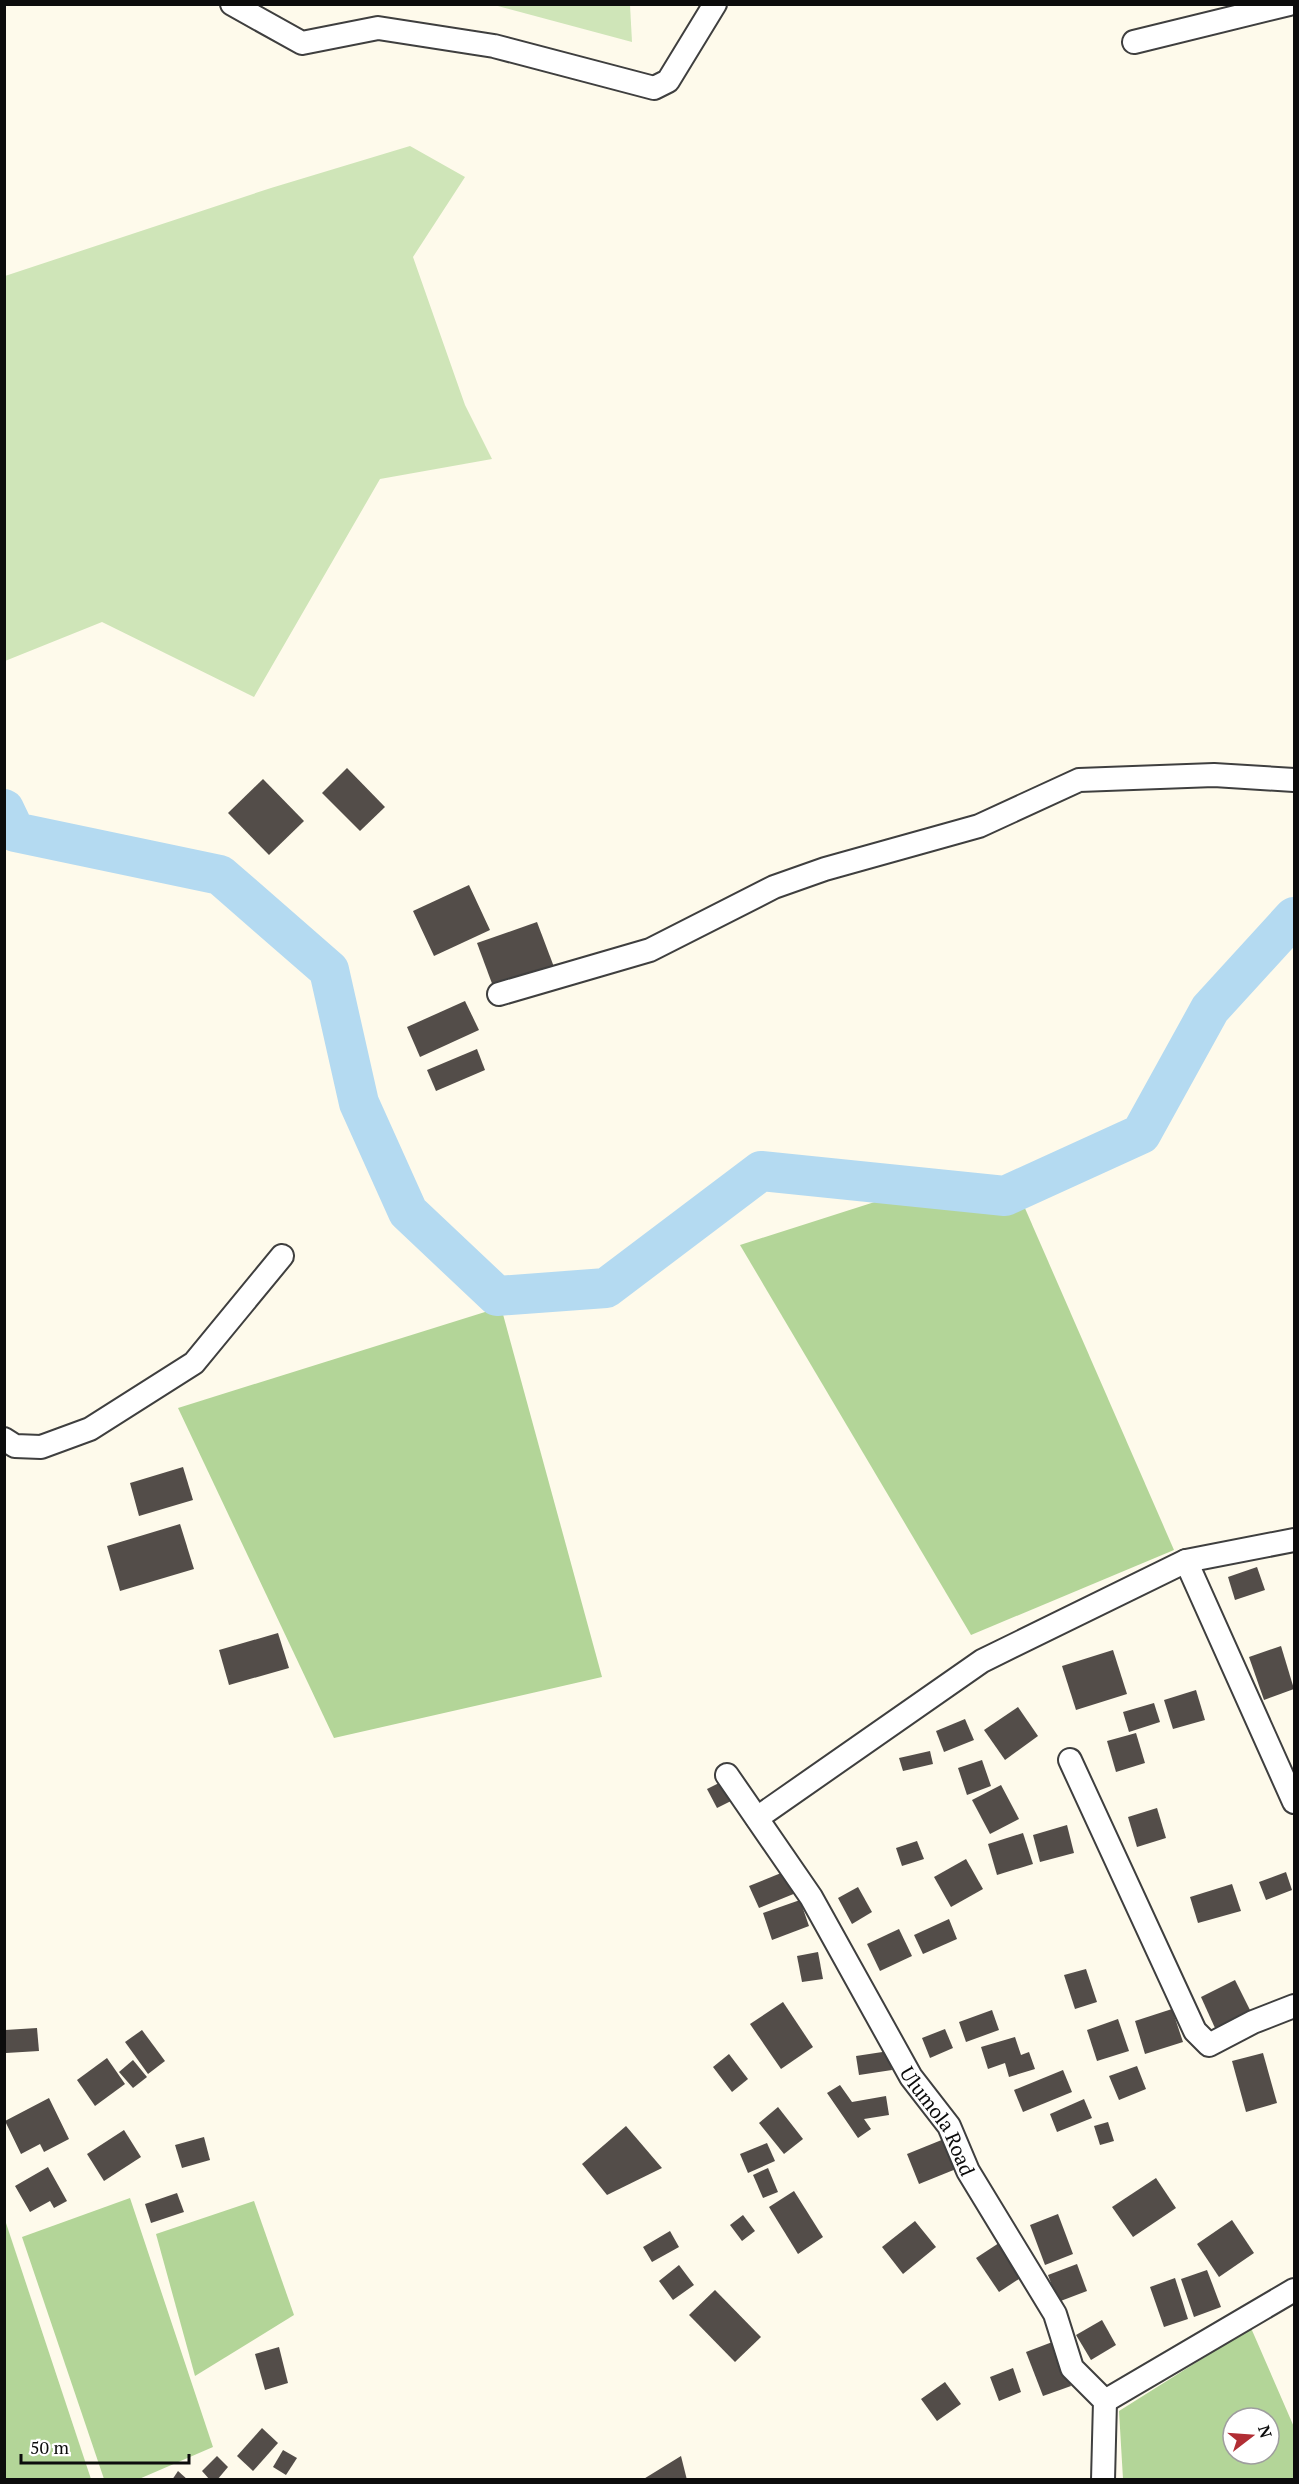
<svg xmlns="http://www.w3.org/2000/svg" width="1299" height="2484" viewBox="0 0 1299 2484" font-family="'PT Serif',serif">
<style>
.green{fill:#cfe5b8}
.forest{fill:#b3d598;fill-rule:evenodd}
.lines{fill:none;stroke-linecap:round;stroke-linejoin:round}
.river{stroke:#b4daf1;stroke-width:40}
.building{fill:#534d49}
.minor-casing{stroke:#3f3f3f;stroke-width:26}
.minor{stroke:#fff;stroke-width:22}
.labels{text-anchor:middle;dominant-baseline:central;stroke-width:6;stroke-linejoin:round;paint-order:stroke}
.street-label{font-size:20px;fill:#0c0c0c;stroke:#fff}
</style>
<rect width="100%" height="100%" fill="#fefaeb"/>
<g class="green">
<path d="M494 5H630L632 42Z"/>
<path d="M410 146 465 177 413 257 465 405 492 459 380 479 254 697 102 622 5 661V276L271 188Z"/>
</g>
<g class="forest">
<path d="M884 1199 1024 1206 1174 1550 971 1635 740 1245Z"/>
<path d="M501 1307 602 1677 334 1738 178 1408Z"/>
<path d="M130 2198 213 2447 139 2479H104L22 2237Z"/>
<path d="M254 2201 294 2315 195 2376 156 2234Z"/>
<path d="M5 2220 91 2479H5Z"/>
<path d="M1251 2328 1294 2427V2479H1123L1119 2411ZM1233 2418H1269V2454H1233Z"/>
</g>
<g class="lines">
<path class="river" d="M4 809 15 832 220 875 329 970 359 1103 408 1212 497 1296 606 1288 761 1171 1005 1196 1141 1134 1210 1009 1294 917"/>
</g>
<g class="building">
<path d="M347 768 385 807 360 831 322 793Z"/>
<path d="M263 779 304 821 269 855 228 813Z"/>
<path d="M469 885 490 930 434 956 413 911Z"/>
<path d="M537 922 554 967 494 989 477 943Z"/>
<path d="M465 1001 479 1030 420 1057 407 1027Z"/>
<path d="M477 1049 485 1070 436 1091 427 1070Z"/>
<path d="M183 1467 193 1500 139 1516 130 1483Z"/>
<path d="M180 1524 194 1569 120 1591 107 1546Z"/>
<path d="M1257 1567 1265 1590 1235 1600 1228 1577Z"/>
<path d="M278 1633 289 1668 229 1685 219 1650Z"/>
<path d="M1281 1646 1294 1689 1264 1700 1249 1657Z"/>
<path d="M1113 1650 1127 1694 1076 1710 1062 1666Z"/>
<path d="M1196 1690 1205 1720 1173 1729 1164 1700Z"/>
<path d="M1154 1703 1160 1722 1129 1732 1123 1712Z"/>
<path d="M1018 1707 1038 1736 1005 1760 984 1730Z"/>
<path d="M965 1719 974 1740 944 1752 936 1731Z"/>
<path d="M1136 1733 1145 1763 1116 1772 1107 1741Z"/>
<path d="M930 1751 933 1764 903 1771 899 1758Z"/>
<path d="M982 1760 991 1786 967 1795 958 1768Z"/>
<path d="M725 1780 735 1799 717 1808 707 1789Z"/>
<path d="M1001 1785 1019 1819 990 1834 972 1800Z"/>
<path d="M1157 1808 1166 1838 1137 1847 1128 1817Z"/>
<path d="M1067 1825 1074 1853 1040 1862 1033 1835Z"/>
<path d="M1023 1833 1033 1864 997 1875 988 1844Z"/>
<path d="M917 1841 924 1859 902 1866 896 1848Z"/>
<path d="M966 1859 983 1889 951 1907 934 1877Z"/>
<path d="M786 1871 796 1893 759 1908 749 1886Z"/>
<path d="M1286 1872 1292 1890 1266 1900 1259 1882Z"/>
<path d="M1232 1884 1241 1911 1198 1923 1190 1897Z"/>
<path d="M858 1887 872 1912 852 1924 838 1898Z"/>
<path d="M800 1900 809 1926 772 1940 763 1913Z"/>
<path d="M949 1919 957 1939 923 1954 914 1935Z"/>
<path d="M899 1929 912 1956 880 1971 867 1944Z"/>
<path d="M818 1952 823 1979 802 1982 797 1956Z"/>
<path d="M1086 1969 1097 2002 1075 2009 1064 1975Z"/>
<path d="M1235 1980 1251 2012 1215 2028 1201 1997Z"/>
<path d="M783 2002 813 2047 781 2069 750 2024Z"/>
<path d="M1172 2009 1183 2042 1145 2054 1135 2021Z"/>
<path d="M992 2010 999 2030 966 2042 959 2022Z"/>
<path d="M1118 2019 1129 2051 1097 2061 1087 2030Z"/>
<path d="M37 2028 39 2051 6 2053 5 2030Z"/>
<path d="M945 2029 953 2048 930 2058 922 2038Z"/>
<path d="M142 2030 165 2061 148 2074 125 2042Z"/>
<path d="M1015 2037 1021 2055 1029 2052 1035 2069 1009 2077 1005 2063 988 2069 981 2047Z"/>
<path d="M889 2051 892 2070 859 2075 856 2056Z"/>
<path d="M1263 2053 1277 2103 1246 2112 1232 2061Z"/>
<path d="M729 2054 748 2079 732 2092 713 2067Z"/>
<path d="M107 2058 125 2084 95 2106 77 2080Z"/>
<path d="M133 2060 147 2077 133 2088 119 2072Z"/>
<path d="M1137 2066 1146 2089 1119 2100 1109 2076Z"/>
<path d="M1063 2070 1072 2092 1023 2112 1014 2090Z"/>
<path d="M840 2085 852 2102 886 2096 889 2115 864 2119 871 2129 858 2138 827 2093Z"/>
<path d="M49 2098 69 2139 44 2152 40 2144 21 2154 5 2121Z"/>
<path d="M1084 2099 1092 2118 1057 2132 1050 2114Z"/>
<path d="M778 2107 803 2139 784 2154 759 2123Z"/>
<path d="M1108 2122 1114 2141 1100 2145 1094 2126Z"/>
<path d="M626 2126 662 2168 607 2195 582 2164Z"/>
<path d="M124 2130 141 2157 104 2181 87 2154Z"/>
<path d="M204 2137 210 2160 182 2168 175 2145Z"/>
<path d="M949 2137 961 2167 919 2184 907 2154Z"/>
<path d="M767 2143 775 2161 748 2173 740 2154Z"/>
<path d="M48 2167 67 2201 54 2208 50 2201 30 2212 15 2186Z"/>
<path d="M768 2168 778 2192 763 2198 753 2175Z"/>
<path d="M1156 2178 1176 2208 1133 2237 1112 2207Z"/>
<path d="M794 2191 823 2237 798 2254 769 2207Z"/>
<path d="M177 2193 184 2212 151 2223 145 2204Z"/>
<path d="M1058 2214 1073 2254 1045 2265 1030 2225Z"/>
<path d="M743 2215 755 2231 742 2241 730 2225Z"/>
<path d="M1232 2220 1254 2253 1219 2277 1197 2244Z"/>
<path d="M915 2221 936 2247 903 2274 882 2247Z"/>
<path d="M670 2231 679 2247 652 2262 643 2247Z"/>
<path d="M999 2243 1022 2277 999 2292 976 2258Z"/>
<path d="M1077 2264 1087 2291 1058 2302 1048 2275Z"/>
<path d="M679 2265 694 2285 673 2300 659 2281Z"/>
<path d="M1207 2270 1221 2307 1194 2317 1181 2279Z"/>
<path d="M1175 2278 1188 2319 1164 2327 1150 2287Z"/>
<path d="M715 2290 761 2337 735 2362 689 2315Z"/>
<path d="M1102 2320 1116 2345 1091 2360 1076 2335Z"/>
<path d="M1055 2341 1071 2386 1043 2396 1026 2352Z"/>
<path d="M279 2347 288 2383 265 2390 255 2354Z"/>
<path d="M1013 2368 1021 2392 999 2401 990 2377Z"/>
<path d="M945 2382 961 2404 937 2421 921 2399Z"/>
<path d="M262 2428 278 2443 253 2471 237 2456Z"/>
<path d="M283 2450 297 2458 286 2475 273 2467Z"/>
<path d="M217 2456 228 2467 217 2480H210L202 2471Z"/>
<path d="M681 2456 687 2480H642Z"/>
<path d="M178 2471 188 2480H172Z"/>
</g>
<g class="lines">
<g class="minor-casing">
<g id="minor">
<path d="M232 4 302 43 378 28 494 46 654 88 668 81 715 4"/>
<path d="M1134 42 1289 4"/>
<path d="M499 994 650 950 774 887 825 869 979 826 1079 780 1214 775 1294 780"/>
<path d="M4 1439 15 1446 41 1447 90 1429 194 1363 282 1256"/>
<path d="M1186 1561 1294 1802"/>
<path d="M1070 1760 1195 2031 1209 2045 1253 2022 1294 2006"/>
<path id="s1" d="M727 1775 811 1897 911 2077 949 2126 968 2171 1055 2314 1072 2368 1105 2401 1103 2480"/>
<path d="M757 1818 982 1661 1186 1561 1294 1540"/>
<path d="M1105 2401 1294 2290"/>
</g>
</g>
<use href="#minor" class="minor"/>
</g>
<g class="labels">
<g class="street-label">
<text stroke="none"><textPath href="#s1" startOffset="406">Ulumola Road</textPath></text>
</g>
</g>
<rect width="1299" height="2484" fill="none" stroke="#0c0c0c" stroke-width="12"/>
<g transform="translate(1251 2436) rotate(73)"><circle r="28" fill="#ffffff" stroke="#9e9e9e" stroke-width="1.5"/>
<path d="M0-4.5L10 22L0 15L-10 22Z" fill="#b12e34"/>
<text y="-9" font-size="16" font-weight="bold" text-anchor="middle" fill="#0c0c0c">N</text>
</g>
<path d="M21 2454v9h168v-9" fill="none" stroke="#0c0c0c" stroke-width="3"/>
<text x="30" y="2454" font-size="18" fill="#0c0c0c" stroke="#ffffff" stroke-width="4.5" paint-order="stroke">50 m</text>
</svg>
